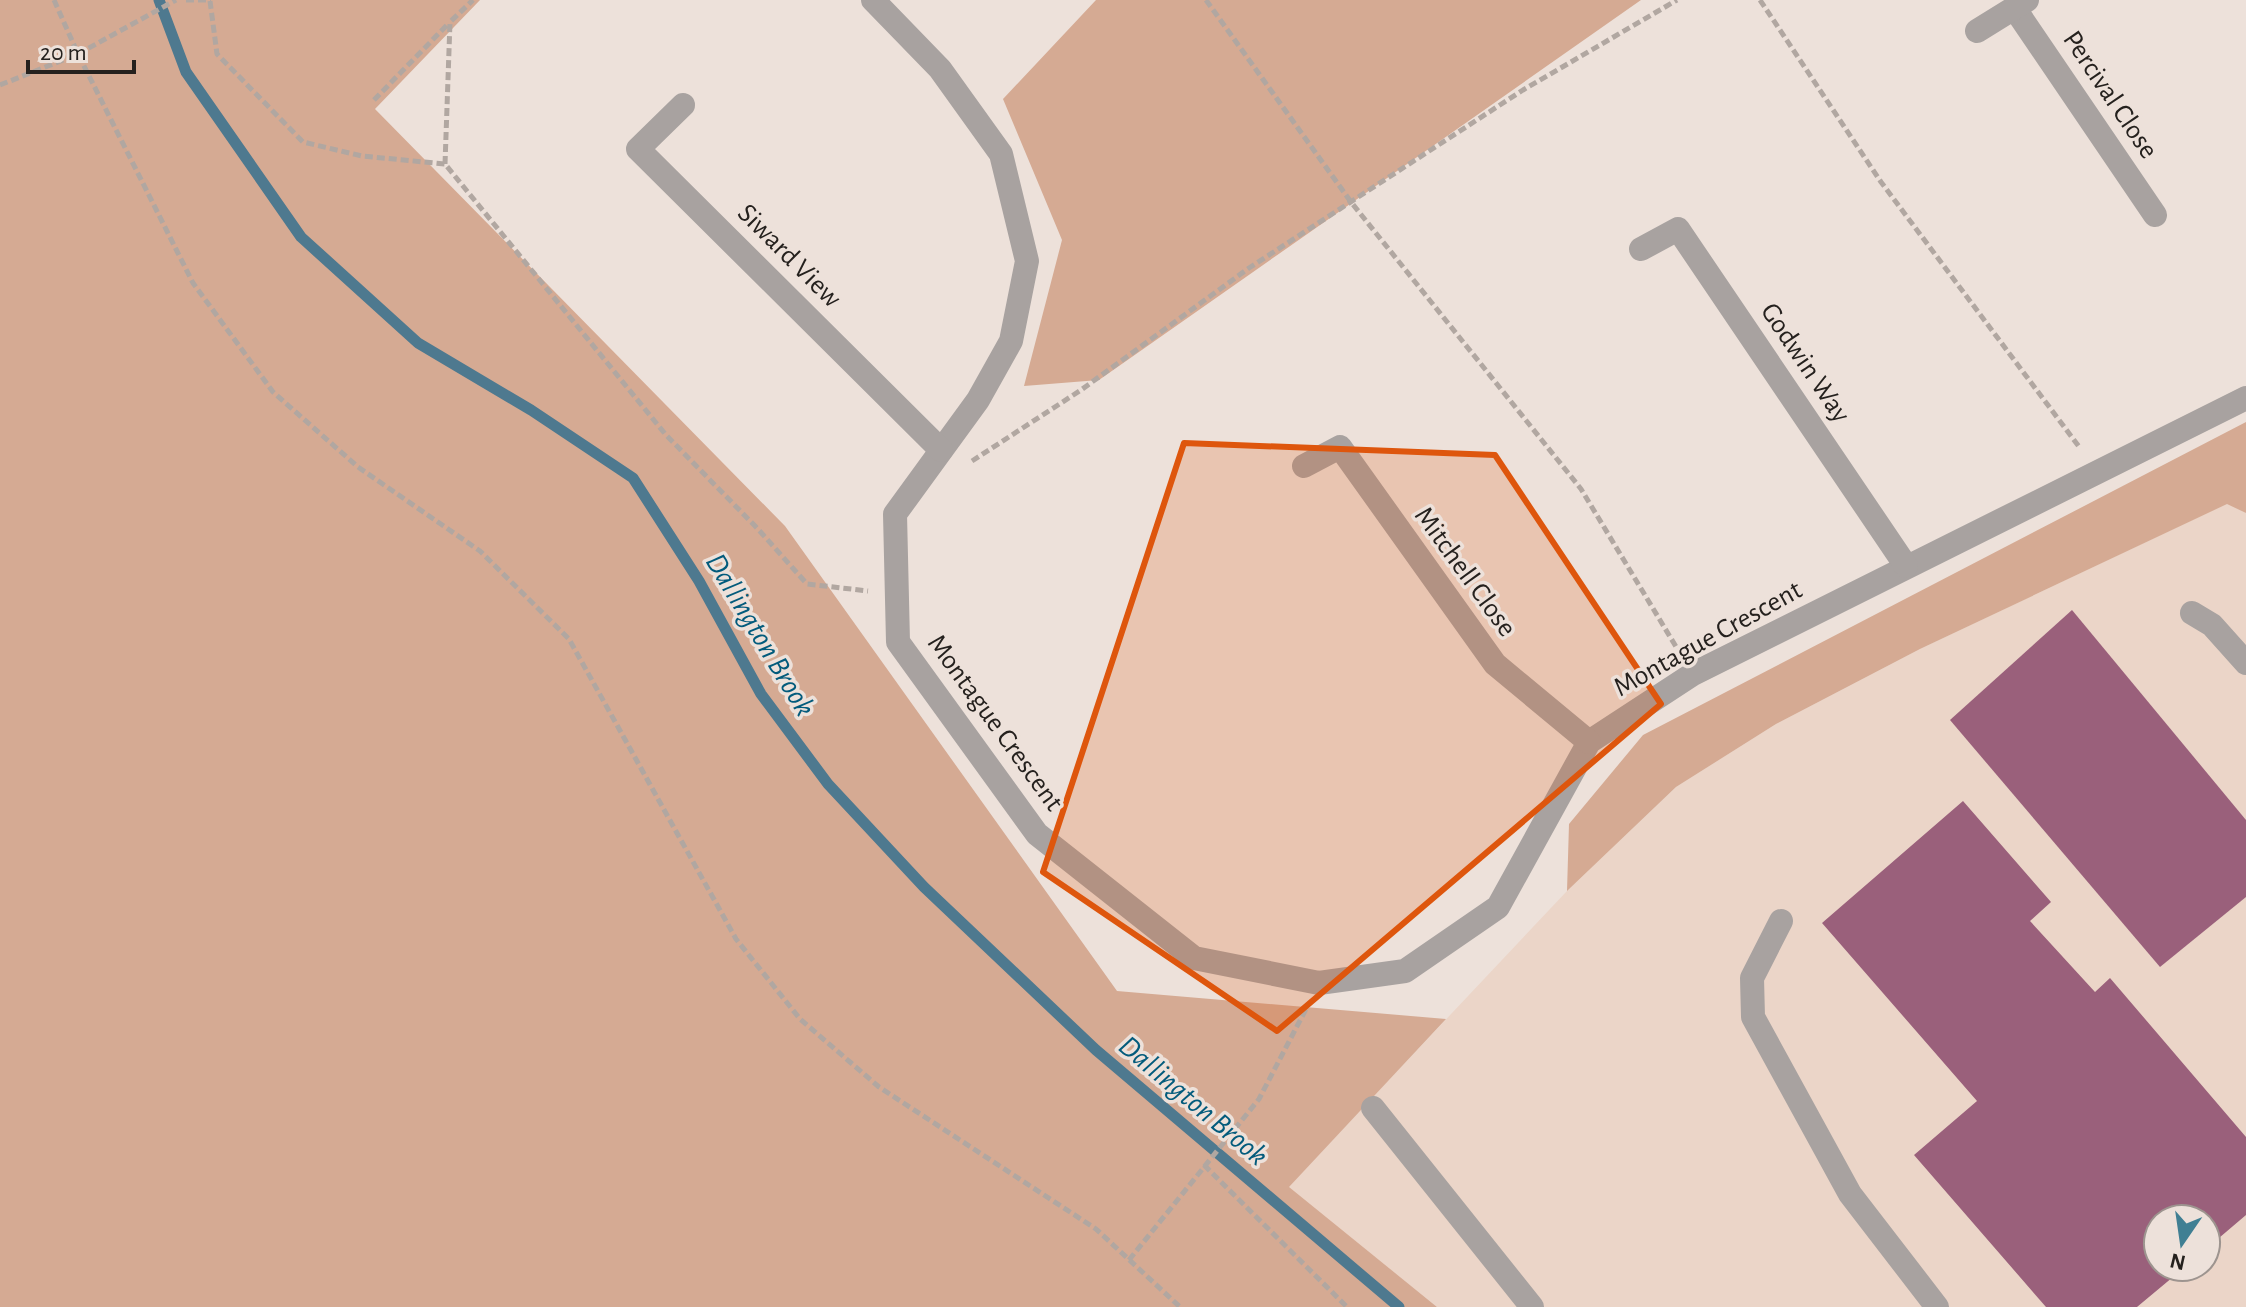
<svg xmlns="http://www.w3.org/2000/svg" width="2246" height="1307" viewBox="0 0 2246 1307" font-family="'Alegreya Sans',sans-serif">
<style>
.industrial{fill:#ebd5c8;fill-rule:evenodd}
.green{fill:#d5aa93}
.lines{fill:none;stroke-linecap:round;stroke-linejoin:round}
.stream{stroke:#4e798f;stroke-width:11}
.building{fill:#9a607b}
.path{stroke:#b1a7a1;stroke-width:5;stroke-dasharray:8 4;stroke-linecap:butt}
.minor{stroke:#a8a2a0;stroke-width:24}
.marked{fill:#de560d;fill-opacity:0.2;stroke:#de560d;stroke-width:6;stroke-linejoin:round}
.labels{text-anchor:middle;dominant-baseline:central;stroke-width:7;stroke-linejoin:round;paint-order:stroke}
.street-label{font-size:28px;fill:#25211e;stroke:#ede1da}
.water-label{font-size:30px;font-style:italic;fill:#035b7c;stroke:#ede1da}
</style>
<rect width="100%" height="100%" fill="#ede1da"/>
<path class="industrial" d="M2228 503 2246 513V1307H1437L1288 1187 1567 891 1676 787 1776 724 1920 649ZM2158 1219H2206V1267H2158Z"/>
<g class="green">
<path d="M0 0H480L375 109 785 526 1117 991 1446 1019 1289 1187 1437 1307H0Z"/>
<path d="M1096 0H1641L1099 380 1024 386 1062 240 1003 99Z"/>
<path d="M2246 422V513L2227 504 1920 649 1776 724 1676 787 1567 891 1569 824 1643 735Z"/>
</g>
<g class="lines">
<path class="stream" d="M159 0 186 72 301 237 418 343 531 410 633 478 699 581 761 694 828 784 924 887 1096 1050 1399 1307"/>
</g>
<g class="building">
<path d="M2072 610 2246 820V897L2160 967 1950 720Z"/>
<path d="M1963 801 2051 902 2030 921 2095 992 2110 978 2246 1137V1215L2206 1249V1219H2158V1267H2185L2137 1307H2046L1914 1155 1977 1101 1822 923Z"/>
</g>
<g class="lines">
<g class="path">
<path d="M54 0 78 54 193 283 273 392 358 467 480 551 569 639 736 939 800 1019 879 1087 1096 1229 1180 1307"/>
<path d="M186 0H211"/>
<path d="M1206 0 1351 202 1581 489 1678 650"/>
<path d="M1760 0 1881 182 2080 448"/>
<path d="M210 1 217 54 303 142 362 156 445 164 666 435 757 528 807 584 868 591"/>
<path d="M0 85 78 54 176 0"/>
<path d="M374 100 449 23"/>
<path d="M445 164 450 22 473 0"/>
<path d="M972 461 1081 390 1249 268 1523 90 1677 0"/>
<path d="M1204 1165 1347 1307"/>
<path d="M1129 1260 1259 1099 1306 1009"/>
</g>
<g class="minor">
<path d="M873 0 940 69 1001 154 1027 261 1011 341 978 400 895 514 898 642 1037 834 1194 958 1319 983 1405 971 1498 907 1589 742 1693 674 2246 398"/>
<path d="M2015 9 2155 215"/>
<path d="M1977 31 2027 0"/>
<path d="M683 105 638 149 941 450"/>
<path d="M1641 249 1678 229 1906 566"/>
<path d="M1304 466 1340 447 1495 664 1589 742"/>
<path d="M2192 613 2212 625 2246 663"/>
<path d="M1781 921 1752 978 1753 1017 1850 1194 1937 1307"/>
<path d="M1373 1108 1532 1307"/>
</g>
</g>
<path class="marked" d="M1184 443 1495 455 1661 704 1277 1031 1043 872Z"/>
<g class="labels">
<g class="street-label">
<text transform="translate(2110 95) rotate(56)">Percival Close</text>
<text transform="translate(789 256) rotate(45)">Siward View</text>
<text transform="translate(1805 363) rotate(56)">Godwin Way</text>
<text transform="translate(1465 572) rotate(54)">Mitchell Close</text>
<text transform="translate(1708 639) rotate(-29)">Montague Crescent</text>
<text transform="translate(995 723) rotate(54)">Montague Crescent</text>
</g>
<g class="water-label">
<text transform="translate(760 635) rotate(59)">Dallington Brook</text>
<text transform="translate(1193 1101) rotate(40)">Dallington Brook</text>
</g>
</g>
<g transform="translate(2182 1243) rotate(193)"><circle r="38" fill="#ede1da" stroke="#9d948f" stroke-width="2"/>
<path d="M0-6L14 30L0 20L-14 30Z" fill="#407f93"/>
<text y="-12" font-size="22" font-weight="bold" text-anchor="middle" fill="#25211e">N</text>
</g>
<path d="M28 60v12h106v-12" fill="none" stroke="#25211e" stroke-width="4"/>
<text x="40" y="60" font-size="24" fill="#25211e" stroke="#ede1da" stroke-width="6" paint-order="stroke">20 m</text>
</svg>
